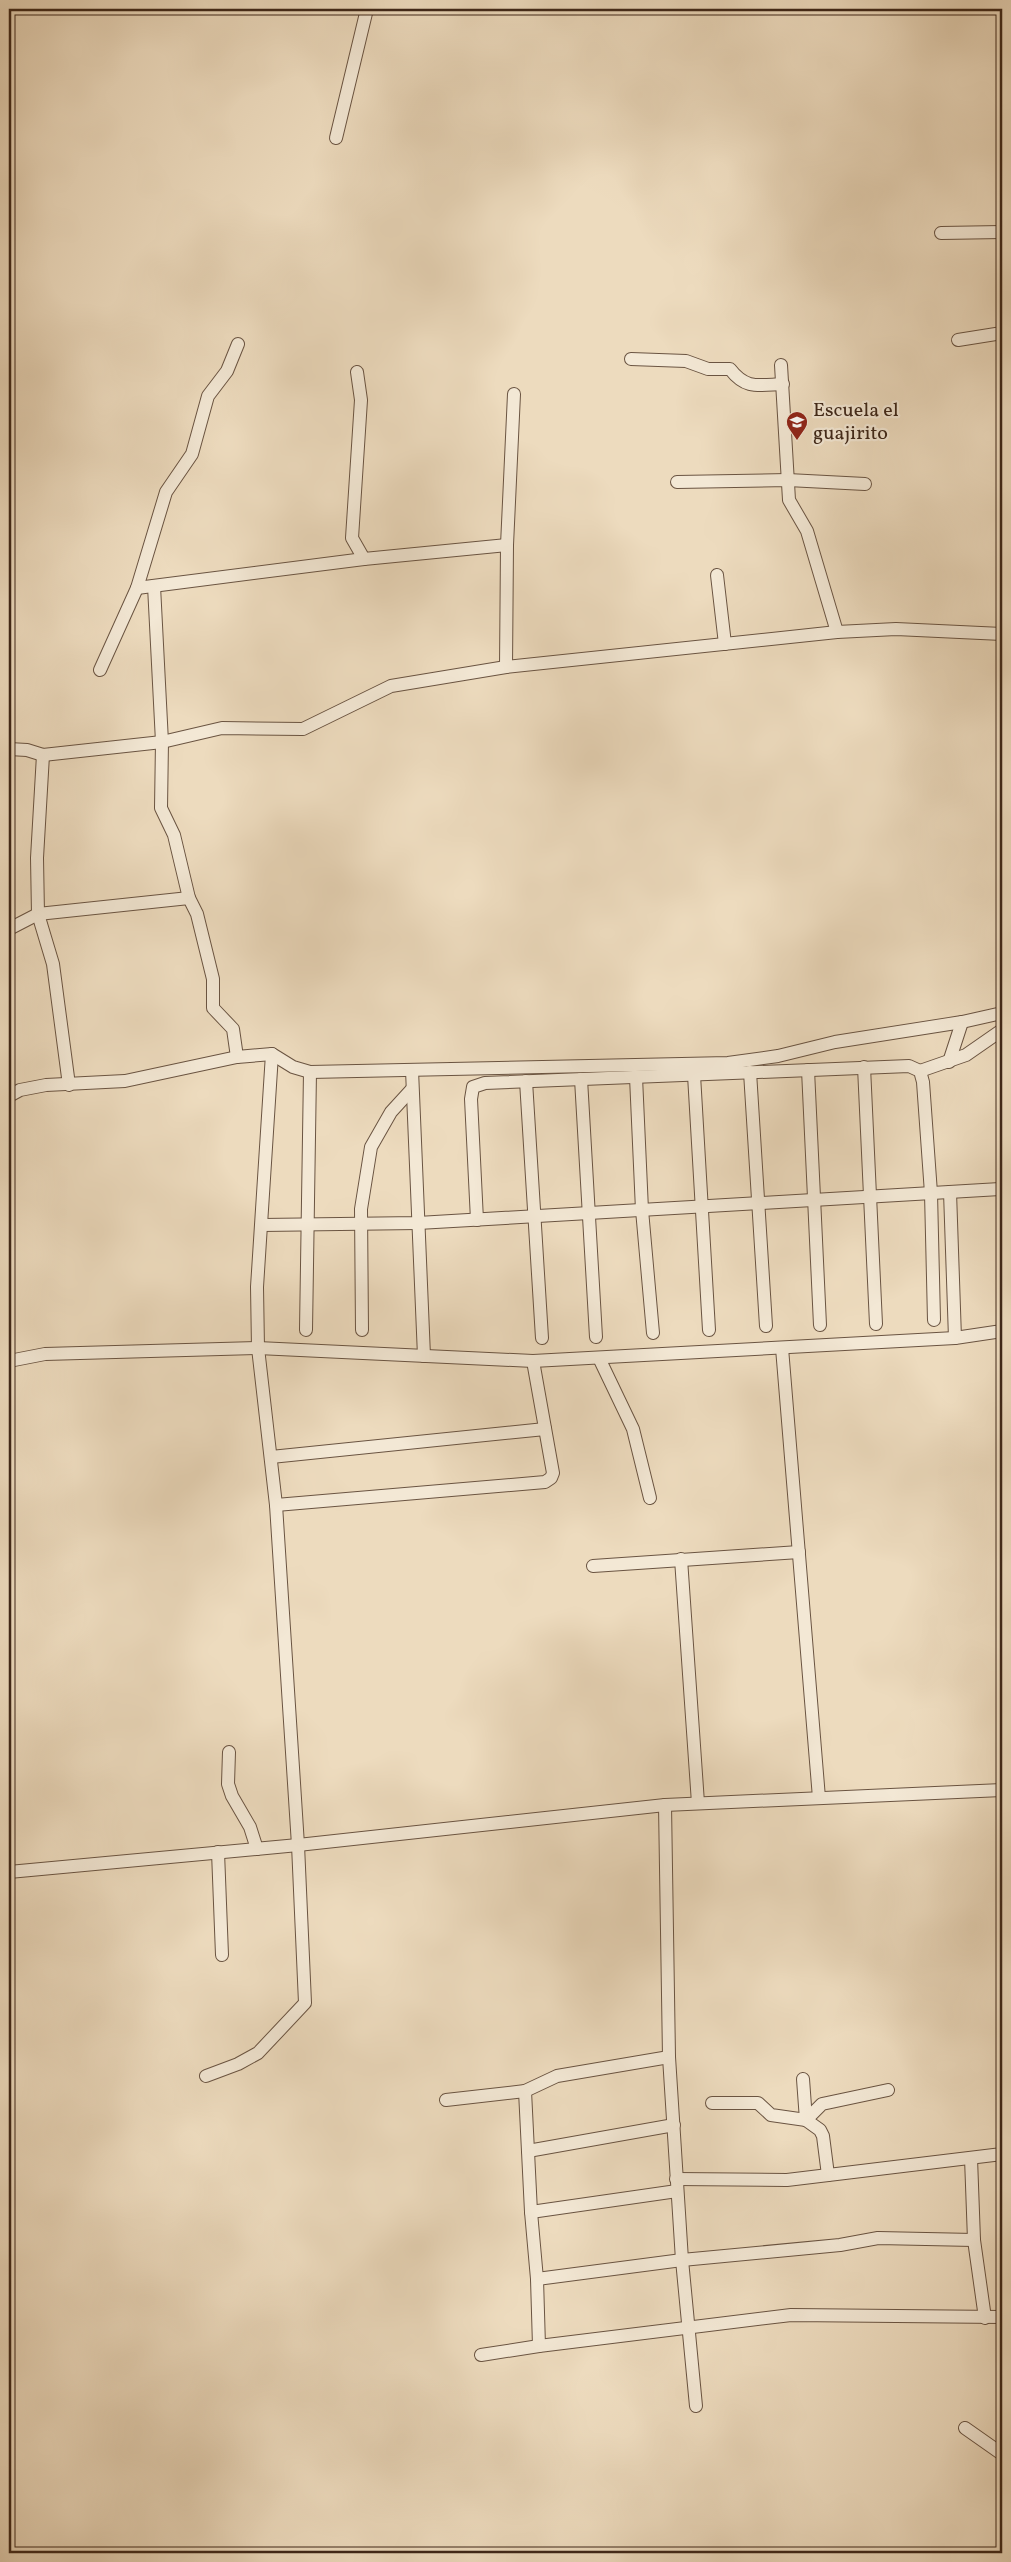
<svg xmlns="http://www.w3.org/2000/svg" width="1011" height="2562" viewBox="0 0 1011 2562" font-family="Vollkorn,serif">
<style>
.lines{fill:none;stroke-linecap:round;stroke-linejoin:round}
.minor-casing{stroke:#6a5442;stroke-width:14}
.minor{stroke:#f3e8d5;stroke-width:12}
.labels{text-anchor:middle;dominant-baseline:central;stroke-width:4.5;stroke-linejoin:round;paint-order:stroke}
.poi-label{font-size:20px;fill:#3e2719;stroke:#f3e8d5;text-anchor:start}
</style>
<rect width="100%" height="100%" fill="#eddbbe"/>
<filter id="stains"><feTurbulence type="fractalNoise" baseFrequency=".004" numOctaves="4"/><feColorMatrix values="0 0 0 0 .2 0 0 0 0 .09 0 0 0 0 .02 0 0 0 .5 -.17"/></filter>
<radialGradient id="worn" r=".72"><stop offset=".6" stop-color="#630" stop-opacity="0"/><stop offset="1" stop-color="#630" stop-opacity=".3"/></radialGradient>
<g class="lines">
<g class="minor-casing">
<g id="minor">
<path d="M336 138 367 9"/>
<path d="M941 233 1002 232"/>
<path d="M958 340 1002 333"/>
<path d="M631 359 686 361 708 369H730C746 390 759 385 783 384"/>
<path d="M781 365 789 500 807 531 837 632"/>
<path d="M357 372 361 400 352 538 364 559"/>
<path d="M677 482 788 480 865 484"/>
<path d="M717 575 725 644"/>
<path d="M154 586 162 742 161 808 174 835 189 898 197 914 213 979V1008L233 1029 237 1057"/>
<path d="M137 588 364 559 507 545"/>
<path d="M506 667 507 545 514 394"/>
<path d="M100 670 137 588 166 492 192 454 208 396 227 371 238 344"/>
<path d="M9 749 27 750 43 755 162 742 222 728 303 729 391 686 506 667 837 632 896 629 1002 634"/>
<path d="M43 755 37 858 38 914 53 964 69 1085"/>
<path d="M9 929 38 914 189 898"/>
<path d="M949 1062 962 1022"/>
<path d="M864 1067 876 1324"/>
<path d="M412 1070 424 1356"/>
<path d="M808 1070 820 1325"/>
<path d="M920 1071 966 1055 1002 1030"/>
<path d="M750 1072 766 1326"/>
<path d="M694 1075 709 1330"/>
<path d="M636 1077 642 1210 653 1333"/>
<path d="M581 1079 596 1337"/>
<path d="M526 1081 542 1338"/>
<path d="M9 1096 20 1090 46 1085 125 1081 237 1057 272 1054 293 1067 310 1072 728 1063 778 1056 835 1042 962 1022 1002 1013"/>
<path d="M950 1192 955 1338"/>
<path d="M477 1220 471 1099 473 1087 485 1083 909 1066 920 1071 923 1082 931 1193 934 1320"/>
<path d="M262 1225 418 1223 1000 1189"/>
<path d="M306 1330 310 1072"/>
<path d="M362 1330 361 1209 371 1147 391 1112 412 1089"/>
<path d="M782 1348 819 1798"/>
<path d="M599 1358 633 1429 650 1498"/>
<path d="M9 1361 45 1354 258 1348 533 1361 955 1338 1002 1331"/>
<path d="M271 1457 545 1429"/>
<path d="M276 1505 545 1482 551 1478 553 1473 533 1361"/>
<path d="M681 1559 698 1803"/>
<path d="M593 1566 799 1552"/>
<path d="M229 1752 228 1784 232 1796 250 1827 257 1849"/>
<path d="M665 1805 669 2057 682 2260 696 2406"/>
<path d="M218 1852 222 1955"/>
<path d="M9 1872 298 1845 665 1805 1002 1790"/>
<path d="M206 2076 238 2064 258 2053 305 2003 298 1845 276 1505 258 1348 257 1287 272 1054"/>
<path d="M803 2079 806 2120 820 2130 823 2136 828 2175"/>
<path d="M525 2091 531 2212 537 2279 539 2346"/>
<path d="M446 2100 525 2091 557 2076 669 2057"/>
<path d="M712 2103H758L771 2115 806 2120 822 2104 888 2090"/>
<path d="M528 2151 674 2125"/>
<path d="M971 2158 974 2240 985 2318"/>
<path d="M676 2179 787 2180 1002 2154"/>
<path d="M531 2212 677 2191"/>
<path d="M537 2279 682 2260 840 2245 878 2238 974 2240"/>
<path d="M481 2355 539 2346 791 2315 1002 2317"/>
<path d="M965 2428 1002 2454"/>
</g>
</g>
<use href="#minor" class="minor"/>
</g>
<defs>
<g id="school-pin" transform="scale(1.125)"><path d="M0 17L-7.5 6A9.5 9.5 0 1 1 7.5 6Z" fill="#8f2418" stroke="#f3e8d5"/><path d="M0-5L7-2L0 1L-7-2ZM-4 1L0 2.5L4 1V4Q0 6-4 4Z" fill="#fff"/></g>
</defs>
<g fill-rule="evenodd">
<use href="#school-pin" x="797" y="422"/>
</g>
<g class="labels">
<g class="poi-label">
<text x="813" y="411">Escuela el<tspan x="813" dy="23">guajirito</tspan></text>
</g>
</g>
<rect width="1011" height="2562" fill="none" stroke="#eddbbe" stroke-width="30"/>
<rect x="10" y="10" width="991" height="2542" fill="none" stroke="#3e2719" stroke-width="2.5"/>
<rect x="15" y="15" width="981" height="2532" fill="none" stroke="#3e2719"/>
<rect width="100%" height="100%" filter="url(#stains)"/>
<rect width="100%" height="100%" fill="url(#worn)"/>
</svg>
